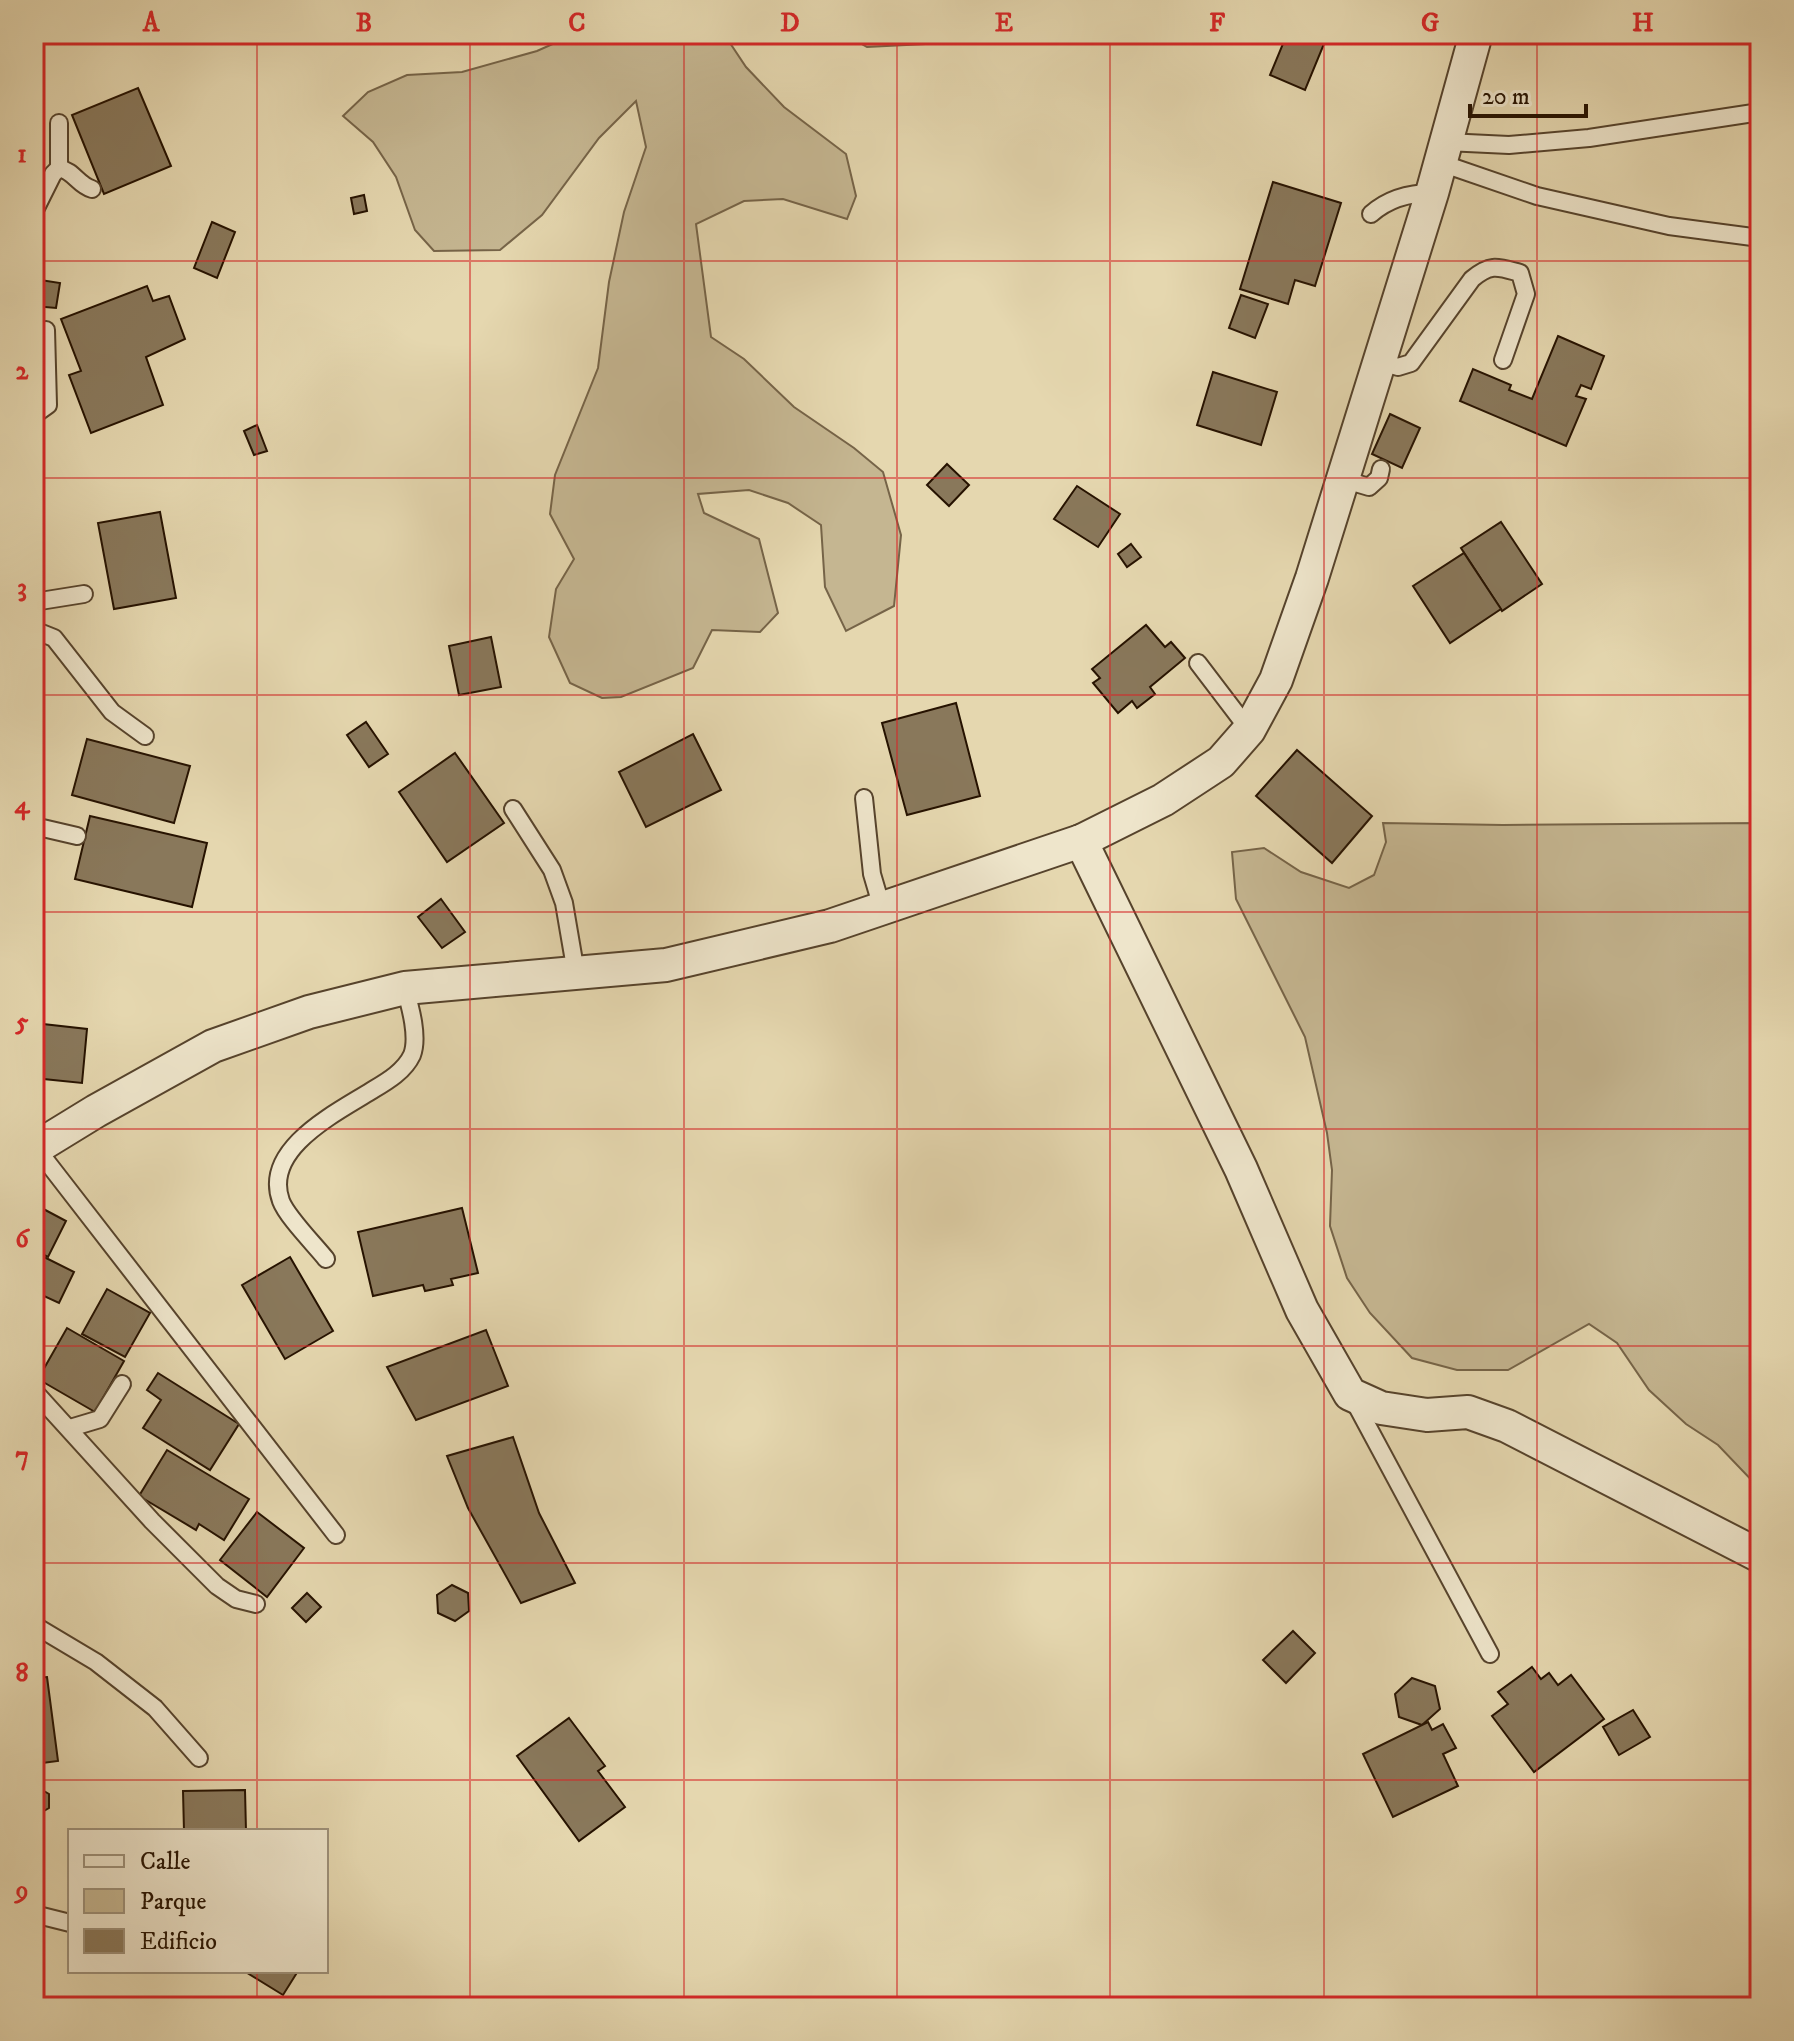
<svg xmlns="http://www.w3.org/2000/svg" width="1794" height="2041" viewBox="0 0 1794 2041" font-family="'IM FELL DW Pica',serif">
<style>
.green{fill:#c5b691;stroke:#766448;stroke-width:2}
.building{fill:#89785b;stroke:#261200;stroke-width:2}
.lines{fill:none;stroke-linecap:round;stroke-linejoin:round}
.lane-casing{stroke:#56432c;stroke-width:20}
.street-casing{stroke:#56432c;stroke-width:36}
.lane{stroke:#eee5cb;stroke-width:16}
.street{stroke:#eee5cb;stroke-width:32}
.grid{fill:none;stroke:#d62828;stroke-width:2;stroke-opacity:0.55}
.neatline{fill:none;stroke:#d62828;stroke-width:3}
.grid-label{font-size:26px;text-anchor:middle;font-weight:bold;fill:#d62828}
</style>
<rect width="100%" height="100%" fill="#e5d7af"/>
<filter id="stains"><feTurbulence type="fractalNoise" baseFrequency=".0025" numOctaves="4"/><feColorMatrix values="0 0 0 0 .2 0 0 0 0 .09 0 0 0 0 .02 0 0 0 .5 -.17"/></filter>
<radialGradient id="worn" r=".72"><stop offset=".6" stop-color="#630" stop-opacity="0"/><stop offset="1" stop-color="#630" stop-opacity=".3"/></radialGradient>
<g class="green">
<path d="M575 34H724L746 67 784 107 846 154 856 196 847 219 783 199 744 201 696 224 711 337 744 359 794 407 854 448 883 472 901 535 894 606 846 631 825 587 821 525 788 503 749 490 698 494 704 513 759 539 778 613 760 632 712 630 693 668 621 697 602 698 570 683 549 637 556 589 574 559 550 514 555 475 598 368 609 282 624 212 646 147 636 101 599 138 542 215 500 250 434 251 415 230 396 177 373 142 343 116 368 92 407 75 462 72 537 51Z"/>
<path d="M844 34H927L925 44 867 47Z"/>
<path d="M1383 823 1503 825 1760 823V1489L1718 1445 1686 1424 1649 1390 1617 1343 1589 1324 1508 1370H1457L1412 1358 1370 1313 1347 1278 1330 1226 1332 1170 1327 1133 1305 1037 1236 899 1232 852 1264 848 1301 872 1349 888 1374 875 1386 842Z"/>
</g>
<g class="building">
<path d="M1287 34H1315L1326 39 1305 90 1270 75Z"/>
<path d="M138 88 171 166 104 194 72 115Z"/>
<path d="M1273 182 1341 203 1315 286 1295 280 1288 304 1240 289Z"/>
<path d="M364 195 367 211 354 214 351 198Z"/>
<path d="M212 222 235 232 217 278 194 268Z"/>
<path d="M34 279 60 283 56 308 34 306Z"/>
<path d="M147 286 153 301 169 296 185 339 146 357 163 405 91 433 69 375 81 371 61 319Z"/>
<path d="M1241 295 1268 304 1255 338 1229 328Z"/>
<path d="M1558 336 1604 356 1591 389 1581 385 1576 396 1586 399 1566 446 1460 401 1473 369 1511 385 1509 390 1532 399Z"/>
<path d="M1213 372 1277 392 1261 445 1197 425Z"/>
<path d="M1390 414 1420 428 1402 468 1372 454Z"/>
<path d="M257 425 267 451 254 455 244 431Z"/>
<path d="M947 464 969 485 949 506 927 485Z"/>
<path d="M1077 486 1120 514 1098 547 1054 519Z"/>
<path d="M160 512 176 598 114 609 98 523Z"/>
<path d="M1501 522 1542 584 1502 611 1461 548Z"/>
<path d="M1131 544 1141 557 1127 567 1118 554Z"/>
<path d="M1464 553 1501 609 1450 643 1413 586Z"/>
<path d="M1146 625 1165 647 1171 642 1185 658 1150 687 1155 694 1137 708 1132 701 1118 713 1093 683 1100 678 1092 669Z"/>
<path d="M491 637 501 687 459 695 449 646Z"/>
<path d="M956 703 980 796 907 815 882 723Z"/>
<path d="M366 722 388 754 369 767 347 735Z"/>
<path d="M693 734 721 790 646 827 619 772Z"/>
<path d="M87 739 190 766 174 823 72 795Z"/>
<path d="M1297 750 1372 816 1332 863 1256 796Z"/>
<path d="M455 753 504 823 447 862 399 792Z"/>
<path d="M90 816 207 843 192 907 75 879Z"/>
<path d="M441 899 465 932 442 948 418 917Z"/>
<path d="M34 1023 87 1029 82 1083 34 1078Z"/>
<path d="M34 1204 66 1221 48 1257 34 1250Z"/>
<path d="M462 1208 478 1273 451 1279 453 1285 425 1291 423 1285 373 1296 358 1232Z"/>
<path d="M34 1252 74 1272 59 1303 42 1295 34 1310Z"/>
<path d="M290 1257 333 1331 285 1359 242 1285Z"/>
<path d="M107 1289 150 1313 125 1357 82 1334Z"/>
<path d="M67 1328 124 1361 95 1412 38 1379Z"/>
<path d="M486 1330 508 1386 416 1420 387 1367Z"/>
<path d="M158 1373 239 1424 210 1470 143 1428 161 1400 147 1390Z"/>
<path d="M513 1437 539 1513 575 1583 521 1603 468 1508 447 1456Z"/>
<path d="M167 1450 249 1499 224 1540 199 1524 196 1530 139 1496Z"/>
<path d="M257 1512 304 1548 267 1597 220 1560Z"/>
<path d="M452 1585 468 1593 469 1611 455 1621 438 1613 437 1595Z"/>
<path d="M307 1593 321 1607 306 1622 292 1608Z"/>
<path d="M1293 1631 1315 1653 1286 1683 1263 1660Z"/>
<path d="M1532 1667 1541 1679 1549 1673 1558 1685 1571 1675 1604 1719 1534 1772 1492 1716 1508 1704 1498 1692Z"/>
<path d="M47 1677 58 1761 34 1764V1678Z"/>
<path d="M1412 1678 1435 1686 1440 1709 1422 1725 1399 1717 1395 1694Z"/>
<path d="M1633 1710 1650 1737 1619 1755 1603 1727Z"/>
<path d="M569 1718 605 1766 598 1771 625 1807 579 1841 517 1756Z"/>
<path d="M1428 1722 1432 1730 1443 1724 1456 1748 1443 1754 1458 1786 1393 1817 1363 1754Z"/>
<path d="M37 1787 49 1794V1808L37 1815 34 1814V1788Z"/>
<path d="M245 1790 246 1831H184L183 1791Z"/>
<path d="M244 1971H298L283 1995Z"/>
</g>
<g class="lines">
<g class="lane-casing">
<g id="lane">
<path d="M59 123V168"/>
<path d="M1446 142 1509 145 1589 138 1760 112"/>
<path d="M1441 163 1537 196 1669 226 1760 238"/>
<path d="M34 212 53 174 59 168C74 171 78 185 92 189"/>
<path d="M1371 214C1389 198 1409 193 1432 193"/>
<path d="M1381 362 1398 367 1411 363 1472 279C1491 263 1498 267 1520 273L1526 294 1503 360"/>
<path d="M34 415 48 405 46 330"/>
<path d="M1342 479 1369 487 1379 478 1381 469"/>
<path d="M34 602 84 594"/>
<path d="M34 630 54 638 112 712 145 736"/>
<path d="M1198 663 1249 730"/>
<path d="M864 798 872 874 882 908"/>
<path d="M513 809 552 870 564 903 576 973"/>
<path d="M34 826 77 836"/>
<path d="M37 1149 336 1535"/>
<path d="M326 1259C315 1245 287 1217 281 1201 262 1149 336 1113 371 1091 386 1082 404 1072 412 1055 419 1037 410 1006 405 988"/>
<path d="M34 1391 152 1521 217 1586 236 1599 256 1604"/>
<path d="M1353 1399 1490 1654"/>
<path d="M70 1428 100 1419 122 1384"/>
<path d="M34 1625 96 1662 155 1708 199 1758"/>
<path d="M34 1914 70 1923"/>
</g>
</g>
<g class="street-casing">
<g id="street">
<path d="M1081 841 1241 1169 1302 1310 1350 1394 1381 1408 1427 1415 1468 1412 1507 1426 1760 1556"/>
<path d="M34 1149 96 1111 213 1046 309 1012 405 988 666 965 830 926 1081 841 1163 800 1221 762 1249 730 1276 680 1312 578 1432 193 1476 34"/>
</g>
</g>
<use href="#lane" class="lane"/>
<use href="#street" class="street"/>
</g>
<path class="grid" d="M257 34V1831M470 34V2007M684 34V2007M897 34V2007M1110 34V2007M1324 34V2007M1537 34V2007M34 261H1760M34 478H1760M34 695H1760M34 912H1760M34 1129H1760M34 1346H1760M34 1563H1760M34 1780H1760M257 1971V2007"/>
<rect width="1794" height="2041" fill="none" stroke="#e5d7af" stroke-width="88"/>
<rect x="68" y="1829" width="260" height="144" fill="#eee5cb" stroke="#9e917a" stroke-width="2"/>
<rect x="84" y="1855" width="40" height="12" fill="#eee5cb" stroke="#9e917a" stroke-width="2"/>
<text x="140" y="1869" font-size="24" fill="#261200">Calle</text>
<rect x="84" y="1889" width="40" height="24" fill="#c5b691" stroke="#9e917a" stroke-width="2"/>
<text x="140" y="1909" font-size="24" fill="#261200">Parque</text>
<rect x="84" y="1929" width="40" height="24" fill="#89785b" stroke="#9e917a" stroke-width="2"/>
<text x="140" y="1949" font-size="24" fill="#261200">Edificio</text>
<path d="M1470 104v12h116v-12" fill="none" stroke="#261200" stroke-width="4"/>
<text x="1482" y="104" font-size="24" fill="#261200" stroke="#eee5cb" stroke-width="6" paint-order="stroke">20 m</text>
<rect x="44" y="44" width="1706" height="1953" class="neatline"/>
<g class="grid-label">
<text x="151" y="31">A</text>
<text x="364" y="31">B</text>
<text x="577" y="31">C</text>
<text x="790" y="31">D</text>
<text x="1004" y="31">E</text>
<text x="1217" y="31">F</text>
<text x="1430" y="31">G</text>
<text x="1643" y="31">H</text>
<text x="22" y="162">1</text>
<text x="22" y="379">2</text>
<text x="22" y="596">3</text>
<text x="22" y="813">4</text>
<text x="22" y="1030">5</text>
<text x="22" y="1247">6</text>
<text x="22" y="1464">7</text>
<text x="22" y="1681">8</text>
<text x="22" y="1898">9</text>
</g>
<rect width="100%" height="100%" filter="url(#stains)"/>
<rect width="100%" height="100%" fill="url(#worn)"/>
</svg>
